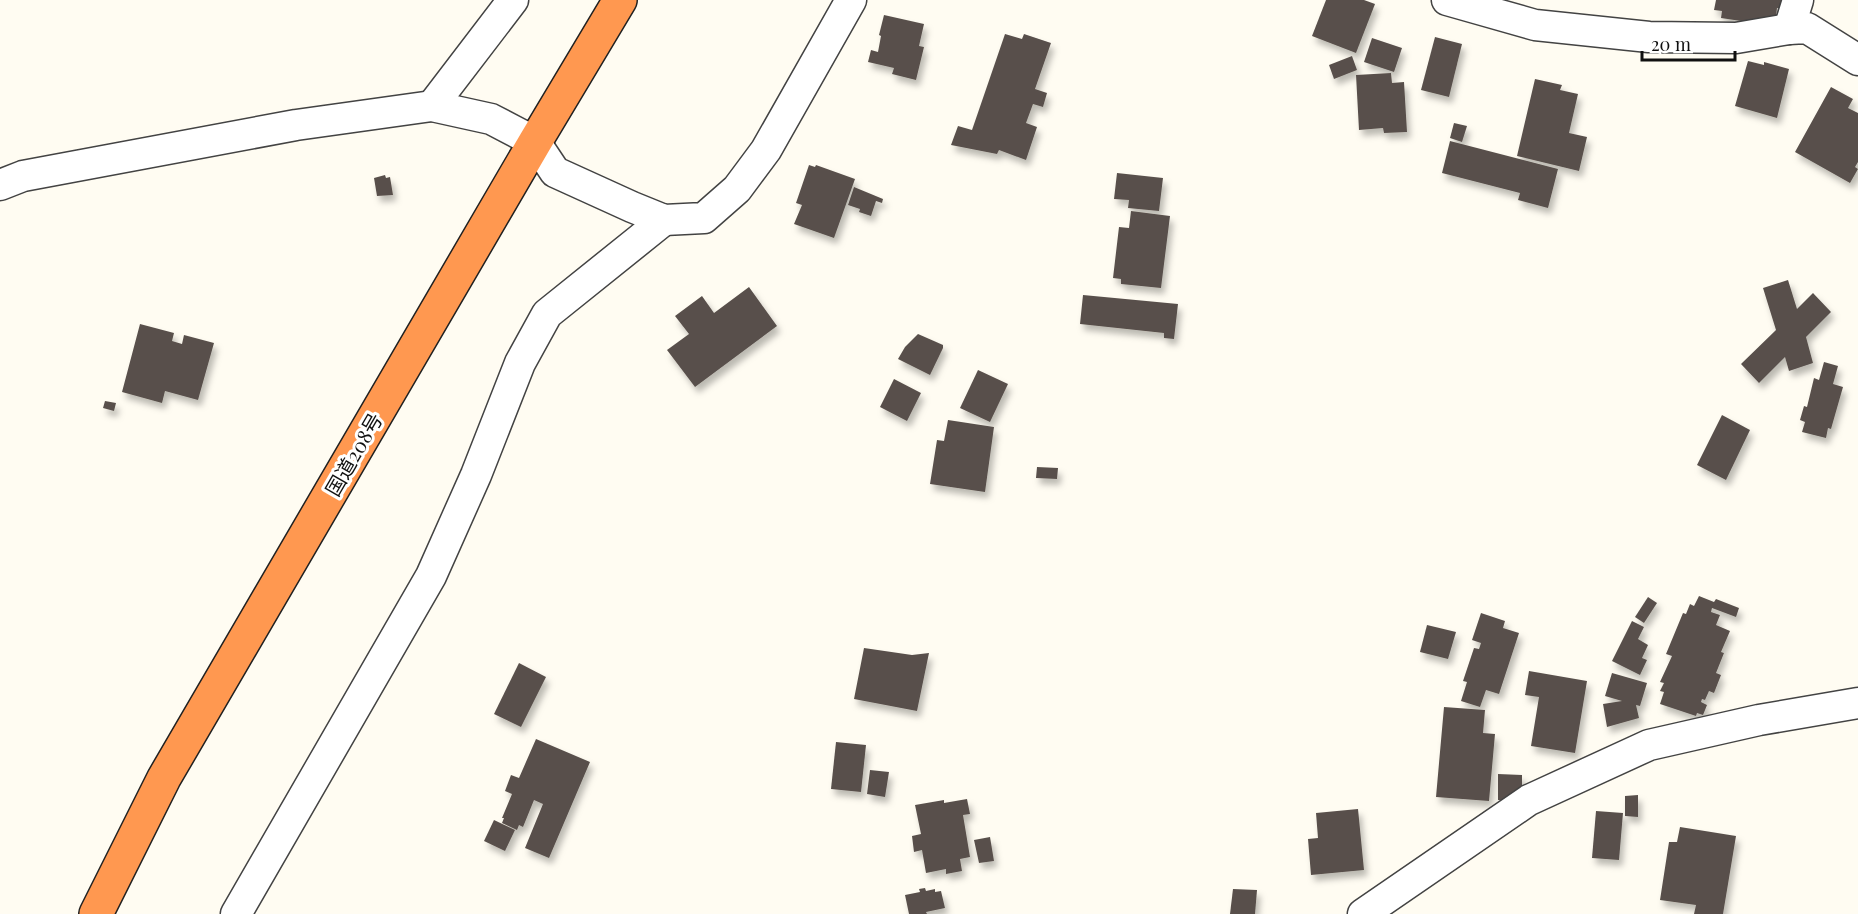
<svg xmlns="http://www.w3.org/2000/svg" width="1858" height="914" viewBox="0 0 1858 914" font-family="'Playfair Display','Noto Sans JP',serif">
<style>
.building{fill:#59504b;filter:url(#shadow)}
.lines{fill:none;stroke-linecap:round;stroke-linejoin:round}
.street-casing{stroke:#434343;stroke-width:33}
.highway-casing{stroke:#212121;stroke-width:36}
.street{stroke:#fff;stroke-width:30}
.highway{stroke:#ff9850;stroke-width:33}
.labels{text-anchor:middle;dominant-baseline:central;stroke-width:6;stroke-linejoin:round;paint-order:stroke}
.street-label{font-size:20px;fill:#101010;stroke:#fff}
</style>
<defs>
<filter id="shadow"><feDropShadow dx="3.5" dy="6" stdDeviation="3" flood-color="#0004"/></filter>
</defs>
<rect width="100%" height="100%" fill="#fffcf2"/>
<g class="building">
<path d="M1326 0H1364L1375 4 1356 53 1312 36Z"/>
<path d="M1716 0H1808L1781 9 1777 8 1775 25 1740 24 1741 21 1721 18 1722 11 1714 10Z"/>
<path d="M884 15 924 24 919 46 924 47 916 80 892 74 894 68 868 62 871 50 878 52 881 36 879 35Z"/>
<path d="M1005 34 1022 39 1024 34 1051 43 1035 89 1047 93 1043 107 1033 104 1026 123 1037 127 1026 160 999 150 997 154 951 145 958 126 972 130Z"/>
<path d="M1435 37 1462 44 1449 97 1421 90Z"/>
<path d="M1372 38 1402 48 1394 72 1364 62Z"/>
<path d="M1352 56 1357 70 1334 79 1329 65Z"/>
<path d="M1748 61 1764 65V62L1789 69 1777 118 1735 106Z"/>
<path d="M1391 73 1392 83 1404 82 1407 132 1384 133 1383 128 1359 130 1356 75Z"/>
<path d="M1535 79 1562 85 1560 90 1578 94 1569 133 1587 137 1579 171 1517 156Z"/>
<path d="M1831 87 1853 99 1848 108 1858 113V162L1855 167 1858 169 1850 183 1795 152Z"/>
<path d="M1454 123 1467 126 1462 142 1450 138Z"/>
<path d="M1450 141 1558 169 1548 208 1518 200 1520 193 1442 173Z"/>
<path d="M809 165 815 167 816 165 855 179 834 238 794 224 802 205 796 203Z"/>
<path d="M1117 173 1163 178 1159 211 1128 208 1129 200 1114 199Z"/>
<path d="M385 175 386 178 390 177 393 195 377 196 374 178Z"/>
<path d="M854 187 883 199 882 203 876 201 871 216 859 212 860 209 848 205Z"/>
<path d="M1131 211 1170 216 1161 288 1121 284V279L1113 278 1119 227 1129 228Z"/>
<path d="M1788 280 1797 309 1813 293 1831 312 1806 337 1813 363 1789 371 1785 357 1759 383 1741 364 1776 330 1763 288Z"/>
<path d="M749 287 777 326 695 387 667 350 689 334 675 316 702 296 714 313Z"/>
<path d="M1083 295 1178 304 1174 339 1164 338V333L1080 324Z"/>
<path d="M140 324 174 333 172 341 182 344 184 335 214 343 198 400 165 391 162 403 122 392Z"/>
<path d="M918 334 943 345V348L930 375 898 359 905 347Z"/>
<path d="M1824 362 1838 366 1833 384 1843 387 1831 429 1828 428 1826 438 1802 432 1805 422 1800 420 1804 406 1807 407 1814 378 1819 380Z"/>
<path d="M978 370 1008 384 990 422 960 408Z"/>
<path d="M894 379 921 393 907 421 880 407Z"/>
<path d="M105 401 116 403 114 411 103 408Z"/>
<path d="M1722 415 1750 430 1726 480 1697 465Z"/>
<path d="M948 420 994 427 985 492 930 484 937 440 944 441Z"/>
<path d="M1037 467 1058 468 1057 479 1036 478Z"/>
<path d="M1699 596 1714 602 1716 599 1739 608 1736 617 1712 608 1711 612 1720 615 1716 625 1730 631 1721 652 1724 653 1716 673 1721 675 1714 693 1709 691 1705 700 1702 699 1701 702 1707 705 1703 715 1697 713 1696 716 1660 704 1664 692 1660 691 1664 683 1660 682 1672 656 1666 654 1683 613 1686 614 1690 604 1694 606Z"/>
<path d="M1648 597 1657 603 1644 623 1635 617Z"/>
<path d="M1481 613 1505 621 1503 628 1519 633 1499 694 1486 690 1480 707 1461 701 1467 682 1463 681 1474 648 1479 649 1481 643 1472 640Z"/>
<path d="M1632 621 1644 627 1638 639 1648 645 1642 658 1647 660 1640 675 1612 661Z"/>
<path d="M1427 625 1456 632 1448 659 1420 652Z"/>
<path d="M864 648 912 655 929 653 917 711 854 699Z"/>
<path d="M519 663 546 677 521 727 494 714Z"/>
<path d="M1529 671 1587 681 1575 753 1531 746 1539 697 1525 695Z"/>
<path d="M1612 673 1647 683 1640 706 1636 705 1639 718 1607 727 1603 704 1622 701 1605 696Z"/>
<path d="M1444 707 1485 710 1483 733 1495 734 1489 801 1436 797Z"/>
<path d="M536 739 590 762 549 858 525 848 543 804 534 800 523 827 519 825 517 830 502 823 504 818H502L512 794 505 791 511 775 519 778Z"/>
<path d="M836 742 866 745 861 792 831 789Z"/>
<path d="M870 770 889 772 885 797 867 794Z"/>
<path d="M1498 774 1522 775V800H1498Z"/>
<path d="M1638 795V817L1625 816V796Z"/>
<path d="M967 799 970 814 963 815 970 857 960 859 962 871 946 874V869L926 873 922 850 914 852 912 836 921 834 915 805 944 800V803Z"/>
<path d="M1358 809 1364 870 1311 875 1308 839 1318 838 1316 813Z"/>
<path d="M1596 811 1623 813 1619 860 1592 858Z"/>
<path d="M494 820 515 830 505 851 484 841Z"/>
<path d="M1680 827 1736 836 1723 914H1694L1696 905 1660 900 1669 842H1677Z"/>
<path d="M990 837 994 861 979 863 974 840Z"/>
<path d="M925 888 926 891 935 889V892L941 891 945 908 926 912 927 914H909L905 895 920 892 919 889Z"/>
<path d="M1233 889 1257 890 1255 914H1230Z"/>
</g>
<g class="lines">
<g class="street-casing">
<g id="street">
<path d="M1447 0 1535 25 1649 37 1736 38 1789 29 1807 28 1858 60"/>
<path d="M1789 29 1798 0"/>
<path d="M432 106 513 0"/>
<path d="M0 185 23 176 296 125 432 106 491 119 535 142 555 172 632 207 664 220 704 218 737 189 766 150 851 0"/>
<path d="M236 914 431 576 476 475 520 363 547 314 664 220"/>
<path d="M1363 914 1529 800 1649 745 1759 720 1858 703"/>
</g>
</g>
<g class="highway-casing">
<path id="highway" d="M96 914 164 778 535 142 620 0"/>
</g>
<use href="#street" class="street"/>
<use href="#highway" class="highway"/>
</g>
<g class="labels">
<g class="street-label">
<text transform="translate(353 454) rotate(-60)">国道208号</text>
</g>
</g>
<path d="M1642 51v9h93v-9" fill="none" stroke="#101010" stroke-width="3"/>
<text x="1651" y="51" font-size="18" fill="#101010" stroke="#ffffff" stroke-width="4.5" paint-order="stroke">20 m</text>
</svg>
